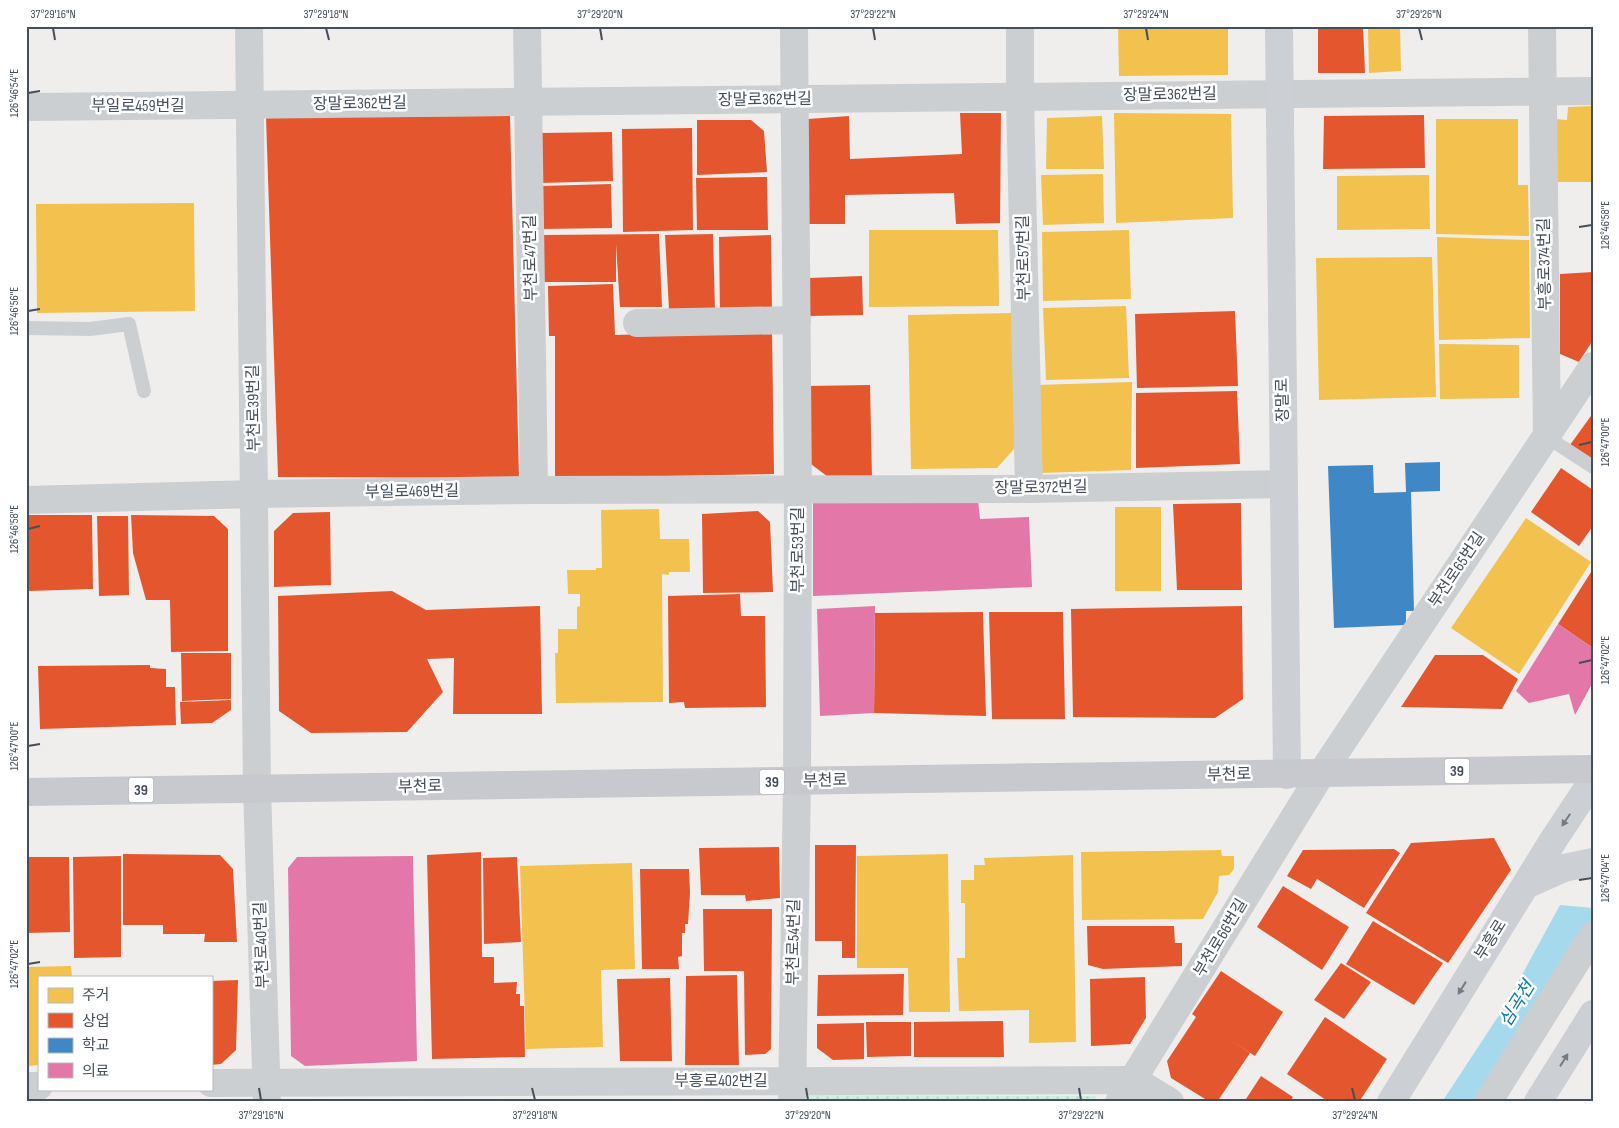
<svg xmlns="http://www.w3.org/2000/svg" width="1619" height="1128" viewBox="0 0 1619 1128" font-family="'Sofia Sans Condensed','Noto Sans KR',sans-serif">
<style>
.park{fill:url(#park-dots)}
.water{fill:#a6d9ec}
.homes{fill:#f2c14e}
.shops{fill:#e4572e}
.schools{fill:#3f88c5}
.health{fill:#e377a8}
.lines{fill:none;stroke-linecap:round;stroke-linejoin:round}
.lane{stroke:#cccfd1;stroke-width:14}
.street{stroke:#cccfd1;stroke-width:28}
.secondary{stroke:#cccfd3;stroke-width:28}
.primary{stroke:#c7c9ce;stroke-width:28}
.oneway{fill:#747c84}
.ticks{fill:none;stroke:#454f5a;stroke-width:2}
.labels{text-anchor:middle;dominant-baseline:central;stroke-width:5;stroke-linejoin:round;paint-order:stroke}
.shield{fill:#fff;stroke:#7d848c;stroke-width:1}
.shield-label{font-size:15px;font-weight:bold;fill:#454f5a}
.street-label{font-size:16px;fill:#454f5a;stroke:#fff}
.water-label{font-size:18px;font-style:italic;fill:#0b7ba7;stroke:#fff}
.neatline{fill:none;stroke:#454f5a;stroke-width:2}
.ticks-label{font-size:12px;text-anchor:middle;fill:#454f5a}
</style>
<defs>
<pattern id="park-dots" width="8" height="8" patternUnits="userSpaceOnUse" patternTransform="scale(1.25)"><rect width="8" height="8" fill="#d2eede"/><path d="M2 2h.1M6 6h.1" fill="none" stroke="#b6cec1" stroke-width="1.8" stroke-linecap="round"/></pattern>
</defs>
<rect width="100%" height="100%" fill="#efeeed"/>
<path class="park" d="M807 1095 1097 1096 1093 1102H807Z"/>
<path class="water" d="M1560 905 1593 908V926L1478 1102H1442L1505 1006Z"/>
<g class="homes">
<path d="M1118 26H1228V75L1119 76Z"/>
<path d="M1368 26H1400L1401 71 1369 73Z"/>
<path d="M1593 106V182H1555V119L1567 120 1568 107Z"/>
<path d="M1114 113 1231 114 1233 218 1116 223Z"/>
<path d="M1102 116 1104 169H1046L1047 118Z"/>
<path d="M1436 119H1518V185H1528L1529 236 1436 234Z"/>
<path d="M1103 174 1104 223 1043 225 1041 175Z"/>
<path d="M1429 175 1430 229 1337 230V176Z"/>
<path d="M194 203 195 311 37 313 36 204Z"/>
<path d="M869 230H998L999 306 869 307Z"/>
<path d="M1129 230 1131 299 1043 301 1042 232Z"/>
<path d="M1437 237 1529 240 1530 338 1439 340Z"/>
<path d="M1432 257 1436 397 1319 400 1316 258Z"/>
<path d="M1126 306 1129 378 1046 380 1043 308Z"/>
<path d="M1014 313V449L997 468 911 469 908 315Z"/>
<path d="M1439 344 1519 345V398L1440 399Z"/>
<path d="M1132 382 1131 470 1040 473 1036 385Z"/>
<rect x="1115" y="507" width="46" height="84"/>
<path d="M659 509 660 539H689L690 572H669V575L662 574 663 702 556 703 555 653H558V629H577V607L580 606V594H568L567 570H596V568H602L601 510Z"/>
<path d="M1526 518 1591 562 1519 674 1451 628Z"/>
<path d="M1221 850 1222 856H1234V869L1229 875 1219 876 1218 892 1203 919 1082 920 1081 852Z"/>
<path d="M948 854 950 1012H909L908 968H857V856Z"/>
<path d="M1073 855 1076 1042 1029 1043V1010L959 1011 957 958H965V903H961V880H974V865H985L984 858Z"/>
<path d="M632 863 635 969 601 970 603 1047 526 1049 520 866Z"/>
<path d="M71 966 72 977H39V1065L28 1066 26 967Z"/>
</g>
<g class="shops">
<path d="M1318 26H1363L1365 73H1318Z"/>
<path d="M960 113H1001L1000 223 956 224 954 193 845 195V224H808V119L849 116 850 159 962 154Z"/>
<path d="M1424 115 1425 168 1323 169 1324 116Z"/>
<path d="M510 116 519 478 278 477 266 117Z"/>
<path d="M697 120H751L764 131 767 172 697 175Z"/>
<path d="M692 128 693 230 623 232 622 129Z"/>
<path d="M612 132 613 181 541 183 540 133Z"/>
<path d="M767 177 768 230H697L696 178Z"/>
<path d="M611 184 612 228 542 229 541 186Z"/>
<path d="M659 234 662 307H620L616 244V282H542V235Z"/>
<path d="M713 234 715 311 669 310 665 235Z"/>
<path d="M771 235 772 312 720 315 719 237Z"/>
<path d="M1593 272V340L1579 362 1560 354V274Z"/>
<path d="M862 276 863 315 809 316V278Z"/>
<path d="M613 284 615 335 772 330 774 474 555 478V336H549L548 286Z"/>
<path d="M1235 311 1238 386 1137 388 1135 314Z"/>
<path d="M870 385 872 478 832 480 807 461 806 386Z"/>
<path d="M1237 391 1240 464 1136 468V393Z"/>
<path d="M1593 413V462L1570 445Z"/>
<path d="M1561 468 1593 490V526L1579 546 1531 512Z"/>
<path d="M1241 503 1242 590H1177L1173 504Z"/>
<path d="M758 511 770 522 773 592 703 593 702 514Z"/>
<path d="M330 512 331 585 274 587V531L293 513Z"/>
<path d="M28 515H92L93 589 29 591Z"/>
<path d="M131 515 214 516 228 529V651L171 652 170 600H146L133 553Z"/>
<path d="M97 516H128L129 595 99 596Z"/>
<path d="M1593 569V648L1558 624Z"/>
<path d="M392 591 426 610 540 606 542 714H453L454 658 427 659 443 692 407 732 311 733 279 711 278 596Z"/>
<path d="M740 594 741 616H765L766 707 685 708 684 702 669 703 668 596Z"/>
<path d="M1242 606 1243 699 1215 718 1073 717 1071 609Z"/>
<path d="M983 612 986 716 874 713 875 613Z"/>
<path d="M989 612H1063L1065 719H992Z"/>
<path d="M181 653H231V699L182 701Z"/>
<path d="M1435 655H1483L1518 679 1502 709 1401 707Z"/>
<path d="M150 665V668L166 669V687H175L176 725 40 729 38 666Z"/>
<path d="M231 700V710L212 723 181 724 180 702Z"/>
<path d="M1494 838 1511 870 1448 963 1366 913 1411 843Z"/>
<path d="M815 845H856L855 958H842V941H815Z"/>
<path d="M779 847 780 898 746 901 745 895H701L699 848Z"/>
<path d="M1394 849 1400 853 1364 908 1317 879 1311 889 1287 876 1303 850Z"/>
<path d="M481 852 482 957H494V983L517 982 516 994H520V1006H524L525 1057 432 1059 427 855Z"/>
<path d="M123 854 220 855 233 869 237 942H204L205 934H163V925H123Z"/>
<path d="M121 856V957L74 958 73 857Z"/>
<path d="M26 857H69L70 932 26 933Z"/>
<path d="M517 857 521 942 484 944 483 858Z"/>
<path d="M640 869H689L690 893 688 924H685V933H682V956L678 957 679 969H642Z"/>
<path d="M1283 886 1349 927 1322 970 1257 927Z"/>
<path d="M703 909H772L771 1049 765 1054 745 1055 744 971H704Z"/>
<path d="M1373 921 1443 963 1414 1005 1346 964Z"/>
<path d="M1087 926H1174L1175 943H1182V966L1103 969 1088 965Z"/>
<path d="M1341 963 1371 982 1344 1019 1314 1000Z"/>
<path d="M1221 971 1283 1012 1255 1056 1230 1040 1250 1053 1217 1102H1210L1171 1078 1167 1061 1196 1017 1192 1014Z"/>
<path d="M904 974 903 1015 817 1016 818 975Z"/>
<path d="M737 975 739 1065H685L686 976Z"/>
<path d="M1145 977 1146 1018 1130 1044 1091 1046 1090 979Z"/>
<path d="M670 978 672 1061H620L617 979Z"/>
<path d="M238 980 236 1050 221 1064 211 1065V981Z"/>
<path d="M1325 1017 1387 1059 1359 1102H1329L1287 1074Z"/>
<path d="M1003 1021 1004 1057H914V1022Z"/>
<path d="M866 1022H911V1056L867 1057Z"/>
<path d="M864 1023V1059L833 1060 817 1048V1024Z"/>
<path d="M1261 1076 1293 1097 1290 1102H1244Z"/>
</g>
<path class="schools" d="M1440 462V491L1411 492 1414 611H1406V625L1334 628 1328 466 1373 465 1374 493 1406 492 1405 463Z"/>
<g class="health">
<path d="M978 500 980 519 1029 517 1032 587 813 596V503Z"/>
<path d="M875 606 874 713 820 716 817 609Z"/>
<path d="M1558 624 1593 648V682L1575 715 1569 694 1529 703 1516 691Z"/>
<path d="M413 856 417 1061 305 1066 291 1056 288 868 297 857Z"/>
</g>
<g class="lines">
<g class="lane">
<path d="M26 328 90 329 129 324 144 391"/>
<path d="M1547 437 1593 467"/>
</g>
<g class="street">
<path d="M249 26 257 789 267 1102"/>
<path d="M527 26 534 490"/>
<path d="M1020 26V97L1029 489"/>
<path d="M1542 26 1547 437"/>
<path d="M26 107 1593 91"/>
<path d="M637 323 797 320"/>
<path d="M26 500 255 494 534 490 1029 489 1284 484"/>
<path d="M211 1083 1134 1080 1170 1102"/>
<path d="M26 1086H39"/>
<path d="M792 1102 797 781 798 491 794 26"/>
<path d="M1119 1102 1321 774 1593 366"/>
<path d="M1488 1102 1593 935"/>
</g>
<g class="secondary">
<path d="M1279 26 1287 775"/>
<path d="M1526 885 1564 868 1593 862"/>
<path d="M1391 1102 1554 839 1593 780"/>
<path d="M1538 1102 1593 1014"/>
</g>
<path class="primary" d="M26 792 1593 769"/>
</g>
<defs><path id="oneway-solid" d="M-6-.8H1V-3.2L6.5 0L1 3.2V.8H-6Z" transform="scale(1.25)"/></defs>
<g class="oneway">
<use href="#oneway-solid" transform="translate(1566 820) rotate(124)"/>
<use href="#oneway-solid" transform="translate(1462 988) rotate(122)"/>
<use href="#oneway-solid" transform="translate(1564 1060) rotate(-58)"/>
</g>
<path class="ticks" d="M53 28 55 40M326 28 329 40M600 28 602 40M873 28 875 40M1146 28 1148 40M1419 28 1422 40M28 93 40 91M1579 227 1592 225M28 311 40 309M1579 445 1592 442M28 529 40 526M1579 663 1592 660M28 746 40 744M1579 880 1592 878M28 964 40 962M259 1088 261 1100M532 1088 535 1100M806 1088 808 1100M1079 1088 1081 1100M1352 1088 1355 1100"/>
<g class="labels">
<g class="shield">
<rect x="1444.5" y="758.5" width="25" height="25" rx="4"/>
<rect x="759.5" y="769.5" width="25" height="25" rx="4"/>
<rect x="128.5" y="777.5" width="25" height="25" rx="4"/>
</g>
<g class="shield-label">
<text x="1457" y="771">39</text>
<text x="772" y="782">39</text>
<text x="141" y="790">39</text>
</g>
<g class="street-label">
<text transform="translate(1170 95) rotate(-1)">장말로362번길</text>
<text transform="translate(765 100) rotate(-1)">장말로362번길</text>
<text transform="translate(360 104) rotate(-1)">장말로362번길</text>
<text x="138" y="106">부일로459번길</text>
<text transform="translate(531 258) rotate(-91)">부천로47번길</text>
<text transform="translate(1024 258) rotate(-91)">부천로57번길</text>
<text transform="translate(1545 264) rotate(-91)">부흥로374번길</text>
<text transform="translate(1283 400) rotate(-91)">장말로</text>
<text transform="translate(254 408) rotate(-91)">부천로39번길</text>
<text transform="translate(1041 488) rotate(-1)">장말로372번길</text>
<text transform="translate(412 492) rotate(-1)">부일로469번길</text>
<text transform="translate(798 550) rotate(-90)">부천로53번길</text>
<text transform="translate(1457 570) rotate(-56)">부천로65번길</text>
<text transform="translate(1229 775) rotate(-1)">부천로</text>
<text transform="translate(825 781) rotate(-1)">부천로</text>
<text transform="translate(420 787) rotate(-1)">부천로</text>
<text transform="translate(1221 938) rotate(-59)">부천로66번길</text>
<text transform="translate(1491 940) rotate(-58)">부흥로</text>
<text transform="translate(794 942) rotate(-89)">부천로54번길</text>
<text transform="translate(262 945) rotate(-92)">부천로40번길</text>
<text x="721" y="1081">부흥로402번길</text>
</g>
<g class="water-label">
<text transform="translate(1517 1004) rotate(-58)">심곡천</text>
</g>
</g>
<rect width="1619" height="1128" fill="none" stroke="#ffffff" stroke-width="55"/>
<rect x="38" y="976" width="175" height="115" fill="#ffffff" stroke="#b5b9bd"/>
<rect x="48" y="988" width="25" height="15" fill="#f2c14e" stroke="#b5b9bd"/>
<text x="82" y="1000" font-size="15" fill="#454f5a">주거</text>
<rect x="48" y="1013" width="25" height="15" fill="#e4572e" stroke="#b5b9bd"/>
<text x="82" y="1026" font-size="15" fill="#454f5a">상업</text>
<rect x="48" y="1038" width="25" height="15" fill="#3f88c5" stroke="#b5b9bd"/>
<text x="82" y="1050" font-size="15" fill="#454f5a">학교</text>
<rect x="48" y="1063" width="25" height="15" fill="#e377a8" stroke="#b5b9bd"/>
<text x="82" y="1076" font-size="15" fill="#454f5a">의료</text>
<rect x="28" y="28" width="1564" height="1072" class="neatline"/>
<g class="ticks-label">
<text x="53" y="18">37°29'16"N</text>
<text x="326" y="18">37°29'18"N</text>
<text x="600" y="18">37°29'20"N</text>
<text x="873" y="18">37°29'22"N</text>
<text x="1146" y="18">37°29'24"N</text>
<text x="1419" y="18">37°29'26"N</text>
<text transform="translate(14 93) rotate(-90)" y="4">126°46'54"E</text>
<text transform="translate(1605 225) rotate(-90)" y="4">126°46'58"E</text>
<text transform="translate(14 311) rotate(-90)" y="4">126°46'56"E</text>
<text transform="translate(1605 442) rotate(-90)" y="4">126°47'00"E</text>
<text transform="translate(14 529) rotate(-90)" y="4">126°46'58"E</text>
<text transform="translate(1605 660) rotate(-90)" y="4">126°47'02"E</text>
<text transform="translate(14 746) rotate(-90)" y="4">126°47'00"E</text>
<text transform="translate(1605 878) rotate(-90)" y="4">126°47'04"E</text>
<text transform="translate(14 964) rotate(-90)" y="4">126°47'02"E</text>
<text x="261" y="1119">37°29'16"N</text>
<text x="535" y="1119">37°29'18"N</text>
<text x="808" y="1119">37°29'20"N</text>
<text x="1081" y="1119">37°29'22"N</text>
<text x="1355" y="1119">37°29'24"N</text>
</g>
</svg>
